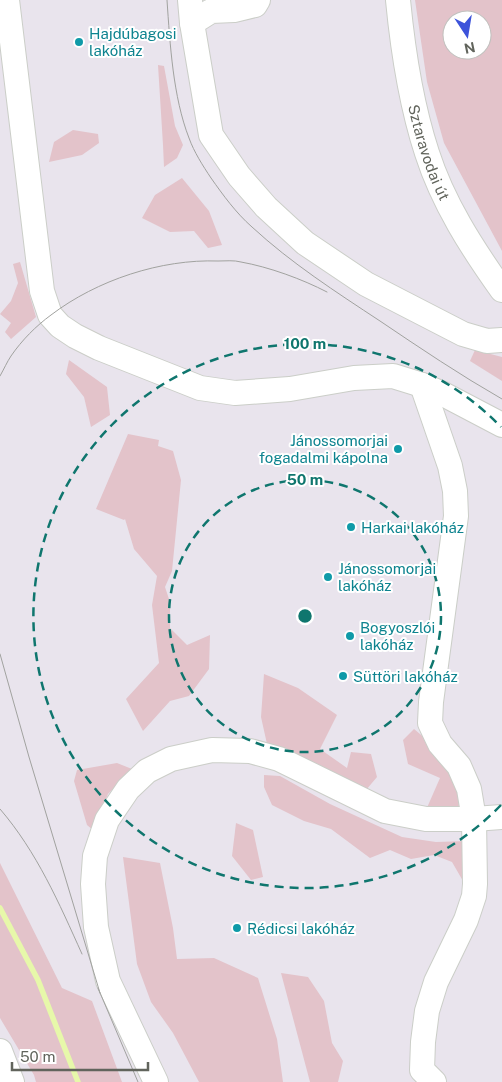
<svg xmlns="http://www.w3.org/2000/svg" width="502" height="1082" viewBox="0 0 502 1082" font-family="'Public Sans',sans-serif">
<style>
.green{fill:#e3c3ca;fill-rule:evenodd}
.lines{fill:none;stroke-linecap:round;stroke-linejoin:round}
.stream{stroke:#e7f8aa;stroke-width:5.5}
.minor-casing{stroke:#cbcec8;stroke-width:26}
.minor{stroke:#fff;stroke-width:24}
.tram{stroke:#a1a29f;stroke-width:1}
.ring{fill:none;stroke:#0f766e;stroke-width:2.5;stroke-dasharray:9 6}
.culture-dot{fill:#0f9aa8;stroke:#fff;stroke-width:2}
.labels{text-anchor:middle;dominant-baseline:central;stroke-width:4;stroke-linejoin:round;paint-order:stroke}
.culture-label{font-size:15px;fill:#0d838f;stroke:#fff;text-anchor:start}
.street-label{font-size:15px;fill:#61645c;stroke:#fff}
.centre{fill:#0f766e;stroke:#fff;stroke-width:2.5}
.ring-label{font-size:15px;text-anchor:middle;font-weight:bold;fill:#0f766e;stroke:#fff;stroke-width:4;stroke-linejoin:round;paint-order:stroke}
</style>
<rect width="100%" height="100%" fill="#e9e4ed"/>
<g class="green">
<path d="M415 0H502V251L444 143 427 82ZM452 20H482V50H452Z"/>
<path d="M158 65 164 66 175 126 183 145 177 158 164 167 163 145Z"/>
<path d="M73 130 98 134 99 143 82 155 49 162 54 142Z"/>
<path d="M182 178 209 211 222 245 208 248 194 231 170 232 142 218 155 195Z"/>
<path d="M20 262 36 317 11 339 5 332 11 323 0 314 11 301 18 283 13 264Z"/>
<path d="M475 350 502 357V381L470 361Z"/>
<path d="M69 360 107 387 110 415 91 427 84 397 66 374Z"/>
<path d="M128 434 159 440 158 446 173 451 181 480 172 571 165 587 170 602V628L187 645 210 635 209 669 189 696 170 701 143 731 126 699 159 663 152 605 157 576 134 549 125 519 124 520 96 509Z"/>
<path d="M264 674 298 688 337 715 320 749 347 768 351 752 371 754 377 777 366 790 267 744 261 717Z"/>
<path d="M414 729 439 750 458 780 459 810H426L440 778 408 764 403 740Z"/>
<path d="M117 763 132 769 108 794 93 830 87 825 74 781 77 770Z"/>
<path d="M264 775 280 776 330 804 402 837 436 842 467 841 468 880 463 881 452 862 434 855 411 859 390 850 370 858 331 829 304 821 272 805 264 787Z"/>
<path d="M236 823 253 830 263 877 251 880 232 856Z"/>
<path d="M123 857 160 863 173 928 177 959 214 958 258 978 277 1039 283 1082H199L173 1033 151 1002 137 964Z"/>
<path d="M0 863 62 988 92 1001 122 1082H36L34 1075 0 1018Z"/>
<path d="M281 973 308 977 324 1001 332 1043 343 1061 338 1082H310Z"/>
</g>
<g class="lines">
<path class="stream" d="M0 908 38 980 78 1082"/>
<g class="minor-casing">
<g id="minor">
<path d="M7 0 42 291 50 315 60 326 75 336 99 348 200 388 235 393 290 389 354 378 393 376 422 385 443 394 502 425"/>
<path d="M190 0 192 23"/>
<path d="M258 0 255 5 234 10 211 11 192 23 211 135 239 176 266 207 305 243 366 284 463 334 487 341 502 340"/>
<path id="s1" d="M398 0C403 52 411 104 427 153 443 203 472 248 502 290"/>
<path d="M422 385 450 466 455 491 456 516 431 702 430 723 440 744 459 766 469 789 474 819 475 884 474 896 466 920 436 982 427 1011 423 1042 422 1070 434 1082"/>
<path d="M0 1051 12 1082"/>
<path d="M156 1082 108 981 96 927 93 884 95 856 107 820 128 789 147 771 171 759 212 750 250 751 279 759 385 811 426 819H474L502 817"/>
</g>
</g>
<use href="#minor" class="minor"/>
<g class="tram">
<path d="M167 0C170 44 173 97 189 138 194 152 203 166 211 178 223 195 236 213 252 227 291 263 336 292 380 321 420 348 460 375 502 399"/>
<path d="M0 376C4 369 7 362 11 356 22 340 36 326 51 315 97 280 161 259 218 261 226 261 234 260 241 262 269 267 302 279 327 292"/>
<path d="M0 654 29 757 100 993"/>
<path d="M0 809C37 852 59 903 82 954"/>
<path d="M98 988 138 1082"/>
</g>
</g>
<g class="ring">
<circle cx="305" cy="616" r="136"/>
<path d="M501 805A272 272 0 1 1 501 427"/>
</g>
<g class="culture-dot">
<circle cx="79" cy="42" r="5"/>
<circle cx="398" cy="449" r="5"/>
<circle cx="351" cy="527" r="5"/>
<circle cx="328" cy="577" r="5"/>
<circle cx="350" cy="636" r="5"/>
<circle cx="343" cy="676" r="5"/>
<circle cx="237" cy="928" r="5"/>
</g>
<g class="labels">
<g class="culture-label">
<text x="89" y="33">Hajdúbagosi<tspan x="89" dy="17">lakóház</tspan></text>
<text x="388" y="440" text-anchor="end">Jánossomorjai<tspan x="388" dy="17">fogadalmi kápolna</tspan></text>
<text x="361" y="527">Harkai lakóház</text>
<text x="338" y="568">Jánossomorjai<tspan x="338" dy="17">lakóház</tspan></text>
<text x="360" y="627">Bogyoszlói<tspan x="360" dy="17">lakóház</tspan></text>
<text x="353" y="676">Süttöri lakóház</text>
<text x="247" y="928">Rédicsi lakóház</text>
</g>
<g class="street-label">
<text stroke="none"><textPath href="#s1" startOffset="156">Sztaravodai út</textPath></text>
</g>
</g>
<circle cx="305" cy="616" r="8" class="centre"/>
<g class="ring-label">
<text x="305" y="349">100 m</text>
<text x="305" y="485">50 m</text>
</g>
<g transform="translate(467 35) rotate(168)"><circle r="24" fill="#ffffff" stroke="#c0c1be"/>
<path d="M0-4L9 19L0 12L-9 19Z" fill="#3d53da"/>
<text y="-8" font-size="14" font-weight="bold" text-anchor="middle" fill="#61645c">N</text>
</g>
<path d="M12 1062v8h136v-8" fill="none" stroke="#61645c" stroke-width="2.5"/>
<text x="20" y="1062" font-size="15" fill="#61645c" stroke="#ffffff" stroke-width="4" paint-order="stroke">50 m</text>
</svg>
